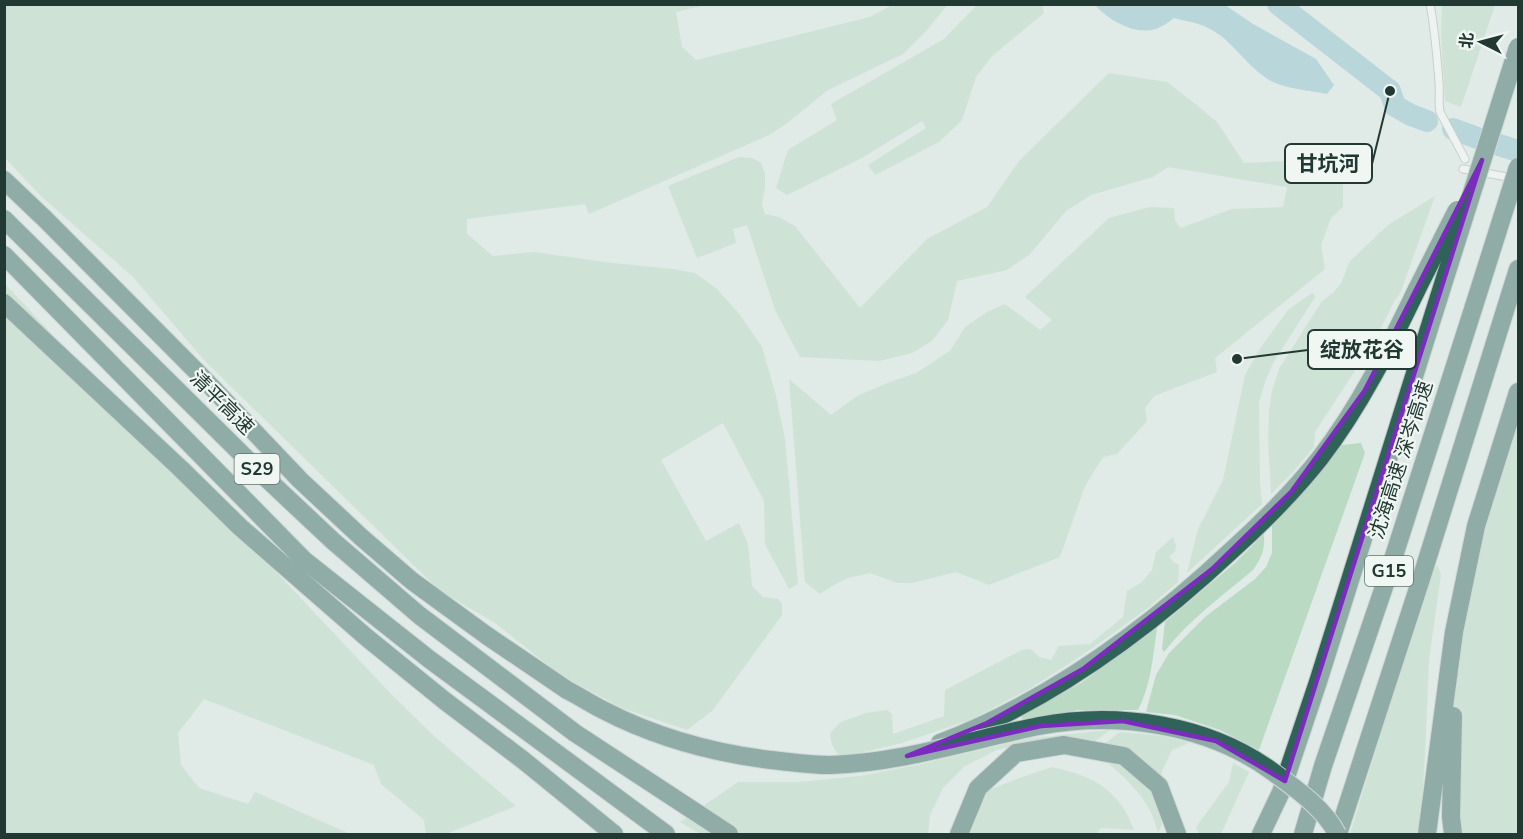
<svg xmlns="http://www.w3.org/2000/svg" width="1523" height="839" viewBox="0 0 1523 839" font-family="'Nunito Sans','Noto Sans SC',sans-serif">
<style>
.green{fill:#badac3}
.water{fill:#8ac0cc}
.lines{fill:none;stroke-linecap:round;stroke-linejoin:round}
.river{stroke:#8ac0cc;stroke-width:22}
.service-casing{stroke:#a3b1ad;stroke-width:9}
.motorway-casing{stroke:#bdc4c2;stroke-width:20}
.service{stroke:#fff;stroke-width:7}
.motorway{stroke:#2f635a;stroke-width:18}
.motorway-bridge-casing{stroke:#bdc4c2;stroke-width:20;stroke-linecap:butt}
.motorway-bridge{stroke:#2f635a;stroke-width:18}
.marked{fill:none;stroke:#7b2cbf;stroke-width:4.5;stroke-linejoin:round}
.labels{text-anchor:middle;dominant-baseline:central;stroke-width:4.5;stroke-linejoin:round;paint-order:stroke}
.shield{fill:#f0f7f3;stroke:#60726d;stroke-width:1.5}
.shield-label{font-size:18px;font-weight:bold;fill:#223933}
.street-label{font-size:20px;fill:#223933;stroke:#f0f7f3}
.leader{fill:none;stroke:#223933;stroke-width:2}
.callout-dot{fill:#223933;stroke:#f0f7f3;stroke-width:2}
.callout{fill:#f0f7f3;stroke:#223933;stroke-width:2}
.callout-label{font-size:21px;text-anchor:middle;font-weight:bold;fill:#223933}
</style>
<rect width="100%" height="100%" fill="#e0eae6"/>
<g class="green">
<path d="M5 5H706L676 12 682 47 696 60 870 17 892 5H947L928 29 903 54 828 90 786 124 767 136 589 214 585 204 467 219V234L493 256 534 252 612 263 673 269 695 273 717 289 740 315 762 347 776 396 785 439 798 584 789 589 765 544 764 501 723 423 661 460 706 541 739 523 748 544 752 586 763 597 778 599 782 604V615L713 710 687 730 622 708 559 674 495 623 439 590 204 360 133 277 42 197 5 158Z"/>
<path d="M977 5H1042L1044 13 992 56 976 77 962 120 939 142 875 175 868 165 926 128 922 121 862 158 787 195 776 188 788 150 837 120 831 104 944 39Z"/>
<path d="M1442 5H1495L1461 107 1445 101 1441 33Z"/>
<path d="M1109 73 1167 82 1199 107 1217 122 1244 163 1335 159 1343 173V207L1331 218 1321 245 1325 269 1215 358 1217 372 1154 396 1145 408 1147 421 1117 454 1103 457 1085 486 1060 557 989 585 956 572 912 583H897L870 573 848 578 832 586 820 594 805 582 789 379 831 415 857 396 890 382 916 373 950 351 965 327 987 312 1005 304 1040 330 1052 320 1025 297 1109 218 1150 207 1174 208 1175 221 1181 228 1232 209 1283 207 1287 187 1168 167 1153 177 1091 195 1066 211 1030 254 1007 270 957 281 948 320 932 341 912 353 879 361 800 357 775 310 747 225 733 229 736 243 697 258 668 186 739 157 752 158 761 163 765 174V188L762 204 765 214 779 217 795 226 860 308 927 239 987 207 1019 161Z"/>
<path d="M1435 196 1400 294 1395 300 1375 340 1315 432 1314 447 1292 473 1271 494 1268 440 1269 410 1272 391 1279 369 1322 301 1334 292 1341 283 1350 261 1388 225Z"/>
<path d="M4 283 391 694 435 737 516 806 446 834H426L424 820 381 784 374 765 204 699 178 733 181 765 199 788 248 804 255 792 348 833 359 834H5Z"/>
<path d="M1312 293 1314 294 1315 297 1273 363 1265 382 1259 402 1260 483 1262 504 1187 573 1198 529 1223 480 1245 375 1261 347 1288 310Z"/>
<path d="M1518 377V834H1456L1450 698 1472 535Z"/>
<path d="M1361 443 1365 453 1259 750 1220 730 1175 715 1146 712 1156 675 1169 653 1205 617 1255 579 1266 567 1272 553V524L1311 483 1342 445Z"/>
<path d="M1264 534C1265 550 1262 557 1253 570 1222 596 1189 620 1164 652L1162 649 1165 622 1235 563Z"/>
<path d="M1173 537 1176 545 1175 552 1169 556 1173 562 1179 565 1178 582 1149 607 1111 635 1069 664 1027 690 972 719 902 743 842 757C833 750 831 744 830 733L841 722 866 713 887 710 892 714 893 734 944 716 945 690 1022 650 1031 649 1039 657 1051 660 1059 646 1090 644 1123 617 1127 591 1142 582 1152 570 1156 552Z"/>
<path d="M1438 566 1441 575 1429 660 1425 754 1420 834H1350L1431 570Z"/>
<path d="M1157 628C1153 656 1151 685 1138 710H1079L1022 719 1021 716 1081 683Z"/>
<path d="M1110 730 1082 751 1027 743 997 750 965 766 943 788 930 815 928 834H700L680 822 738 782H799L860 776 917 765 1032 738Z"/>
<path d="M1120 732C1143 734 1168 735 1189 743L1172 750 1162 771 1157 793 1162 825 1158 832 1151 812 1141 796 1124 777 1108 763 1089 755Z"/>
<path d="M1233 763 1249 772 1221 834H1199L1196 827 1229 782Z"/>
<path d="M1052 767C1080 773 1108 783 1124 809 1128 815 1131 823 1134 830L1101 828 1096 834H951L953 823 959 809 966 799 1022 777Z"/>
</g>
<path class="water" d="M1095 5H1225L1253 24 1316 59 1334 85 1327 94C1312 91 1283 88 1271 81 1246 67 1232 38 1206 27 1196 22 1184 21 1174 18 1169 22 1163 26 1158 28 1137 37 1108 20 1095 5Z"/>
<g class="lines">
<g class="river">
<path d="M1278 4 1390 91 1395 106 1411 115 1427 121"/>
<path d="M1453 129 1480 139"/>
<path d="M1496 144 1518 151"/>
</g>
<g class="service-casing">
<g id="service">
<path d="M1430 4C1435 30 1437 56 1439 82 1440 93 1438 102 1440 112L1465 159"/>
<path d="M1463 169 1513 178"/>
</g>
</g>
<g class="motorway-casing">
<g id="motorway">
<path d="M4 180 45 219 202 377 300 480 361 537 412 581 486 635 567 690"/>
<path d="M4 219 266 478 333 541 419 615 575 733 729 834"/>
<path d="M4 255 304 560 429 659 666 834"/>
<path d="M4 303 181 469 240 527 366 637 445 701 523 760 614 834"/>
<path d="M1453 716 1451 817 1453 834"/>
<path d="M940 743C1050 701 1148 629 1233 549 1264 521 1294 491 1320 458 1360 406 1389 347 1417 289"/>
<path d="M959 834 978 788 1016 753 1064 745 1124 756 1159 786 1177 834"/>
<path d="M1261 834 1281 792 1318 682 1439 297"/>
<path d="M1303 834 1323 766 1385 584 1474 306"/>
<path d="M1338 834 1421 579 1518 269"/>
<path d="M1427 834 1454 632 1476 526 1518 392"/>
</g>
</g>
<use href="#service" class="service"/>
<use href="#motorway" class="motorway"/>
<g class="motorway-bridge-casing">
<g id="motorway-bridge">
<path d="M1417 289 1457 210"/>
<path d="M1439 297 1518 47"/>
<path d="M1474 306 1518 167"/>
<path d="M567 690C579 696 591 704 603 710 655 737 713 753 771 760 791 762 810 765 830 765 901 763 970 740 1039 726 1117 711 1208 724 1273 772 1296 789 1324 808 1337 834"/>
</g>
</g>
<use href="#motorway-bridge" class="motorway-bridge"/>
</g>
<path d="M0 0H1523V839H0ZM1482 160 1285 781 1216 741 1123 721 1041 726 907 756 987 723 1083 669 1212 569 1291 492 1365 390Z" fill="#e0eae6" fill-opacity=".55" fill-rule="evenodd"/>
<path class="marked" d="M1482 160 1285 781 1216 741 1123 721 1041 726 907 756 987 723 1083 669 1212 569 1291 492 1365 390Z"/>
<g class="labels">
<g class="shield">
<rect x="234.5" y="454" width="45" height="30" rx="4.5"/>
<rect x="1365" y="556" width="48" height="30" rx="4.5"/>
</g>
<g class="shield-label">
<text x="257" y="469">S29</text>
<text x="1389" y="571">G15</text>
</g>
<g class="street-label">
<text transform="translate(222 403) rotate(45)">清平高速</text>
<text transform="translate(1401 460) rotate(-72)">沈海高速 深岑高速</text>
</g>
</g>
<path class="leader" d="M1390 91L1372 164M1237 359L1308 350"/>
<g class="callout-dot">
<circle cx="1390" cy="91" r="6"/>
<circle cx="1237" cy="359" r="6"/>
</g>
<g class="callout">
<rect x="1285" y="144" width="87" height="39" rx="6"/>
<rect x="1308" y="330" width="108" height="39" rx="6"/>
</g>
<g class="callout-label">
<text x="1328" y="171">甘坑河</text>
<text x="1362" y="357">绽放花谷</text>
</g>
<rect width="1523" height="839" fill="none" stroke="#223933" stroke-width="12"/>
<g transform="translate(1481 42) rotate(276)" stroke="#f0f7f3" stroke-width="4.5" paint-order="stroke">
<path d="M0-4.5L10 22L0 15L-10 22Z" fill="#223933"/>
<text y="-9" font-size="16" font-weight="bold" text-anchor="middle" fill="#223933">北</text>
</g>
</svg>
